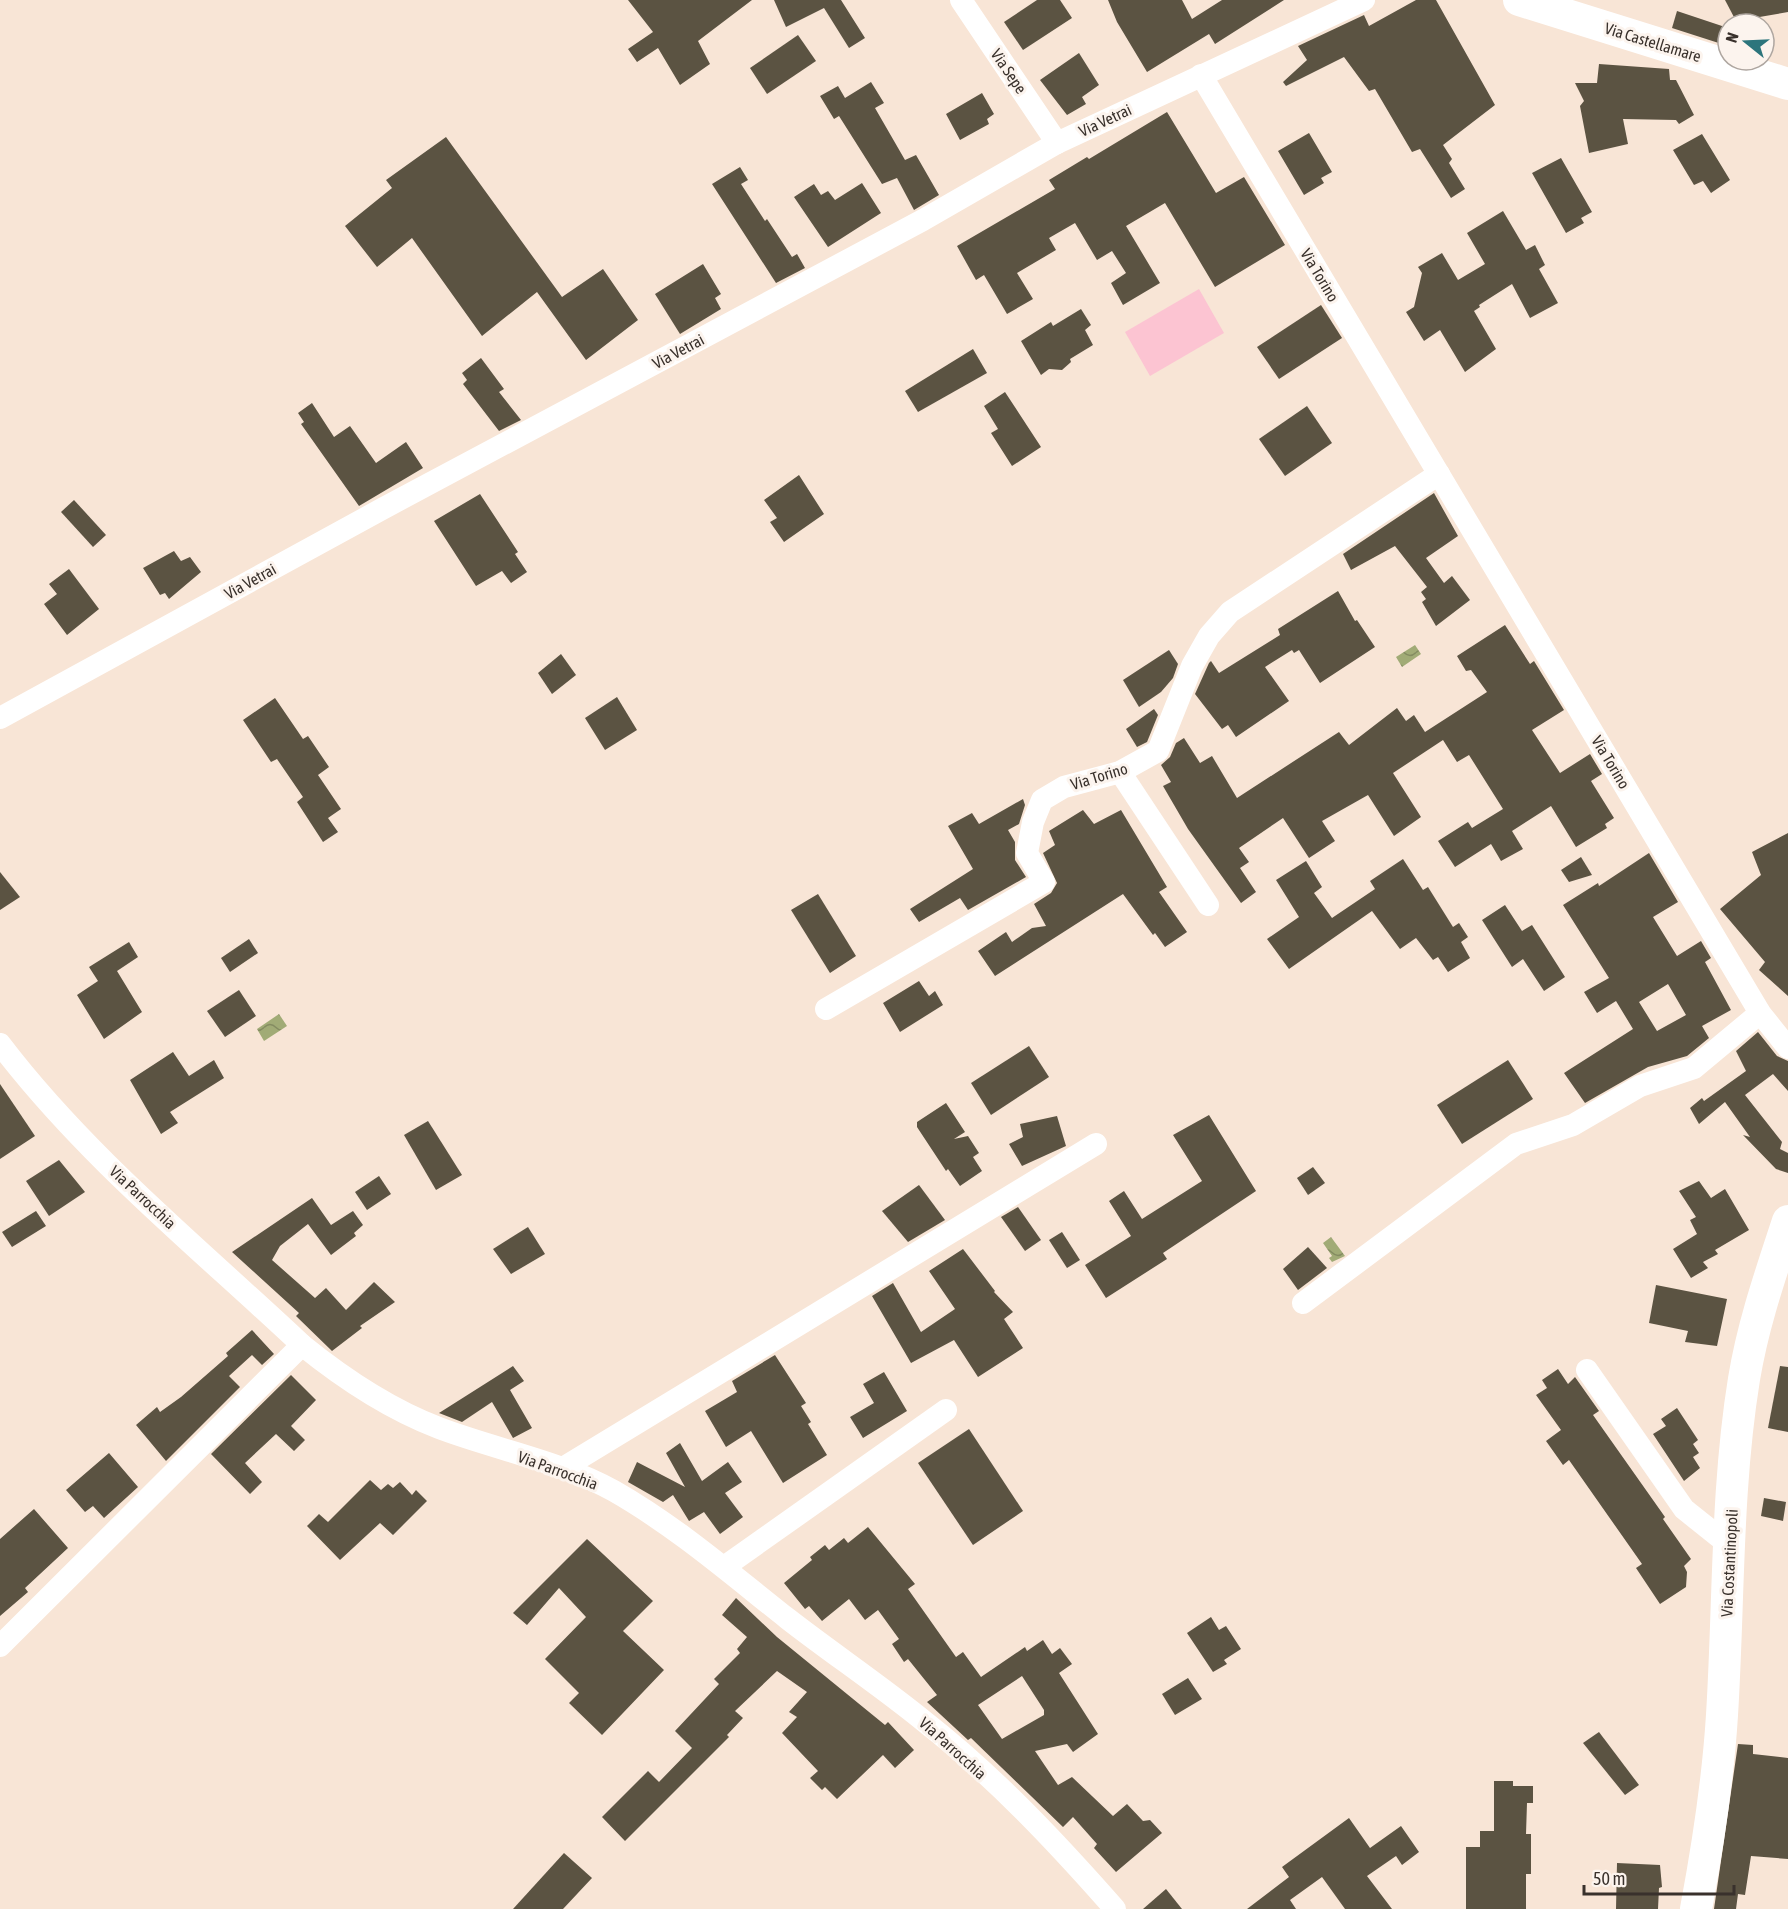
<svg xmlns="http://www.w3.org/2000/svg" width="1788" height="1909" viewBox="0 0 1788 1909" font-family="'Asap Condensed',sans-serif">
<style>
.green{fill:#fcc4d2}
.water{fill:url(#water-waves)}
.building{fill:#5b5342;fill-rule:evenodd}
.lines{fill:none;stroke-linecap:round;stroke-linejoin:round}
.street{stroke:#fff;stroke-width:22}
.secondary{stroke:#fff;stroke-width:32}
.labels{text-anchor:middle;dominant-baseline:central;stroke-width:6;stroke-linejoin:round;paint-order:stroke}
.street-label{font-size:16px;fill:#39312c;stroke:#fcf4ee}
</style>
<defs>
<pattern id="water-waves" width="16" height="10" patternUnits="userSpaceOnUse" patternTransform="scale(1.5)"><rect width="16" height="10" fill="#a1ab76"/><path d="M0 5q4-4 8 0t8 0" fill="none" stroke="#848c61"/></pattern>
</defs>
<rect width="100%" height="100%" fill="#f8e5d6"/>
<path class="green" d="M1199 289 1224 333 1150 376 1125 332Z"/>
<g class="water">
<path d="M1415 645 1421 654 1402 667 1396 657Z"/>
<path d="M279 1014 287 1026 264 1041 257 1029Z"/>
<path d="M1331 1237 1345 1256 1332 1262 1329 1258 1332 1256 1323 1243Z"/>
</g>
<g class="building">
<path d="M628 0H752L698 41 710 64 680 85 658 48 637 62 628 49 653 32Z"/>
<path d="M774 0H841L865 38 849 48 824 8 786 27Z"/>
<path d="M1037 0H1060L1072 18 1023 50 1004 22Z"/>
<path d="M1108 0H1182L1192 19 1222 0H1284L1215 44 1209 34 1147 72 1117 22Z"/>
<path d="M1416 0H1436L1495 105 1443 145 1452 159 1449 163 1465 189 1451 198 1420 149 1412 152 1375 89 1369 91 1344 57 1286 86 1283 82 1307 60 1298 46 1364 15 1369 26Z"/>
<path d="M1725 0H1788V12L1736 21Z"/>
<path d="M1677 11 1728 28V46L1672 28Z"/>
<path d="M798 35 816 61 767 94 750 68Z"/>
<path d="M1079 53 1099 85 1082 97 1086 104 1067 115 1040 80Z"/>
<path d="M1599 64 1669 69 1670 80H1676L1694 115 1679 124 1676 120 1623 119 1628 144 1589 153 1580 106 1584 101 1575 83H1597Z"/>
<path d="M871 82 884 103 875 108 905 160 916 155 939 195 914 210 897 178 882 184 839 116 834 119 820 96 838 86 845 98Z"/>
<path d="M982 93 994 114 987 119 989 124 960 140 946 114Z"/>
<path d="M1167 112 1216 193 1244 177 1285 245 1215 287 1165 203 1126 226 1160 283 1123 305 1111 283 1126 273 1112 251 1097 260 1075 223 1049 238 1056 250 1017 273 1033 299 1007 314 984 275 976 280 957 246 1055 189 1049 180 1087 157 1089 159Z"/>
<path d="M1309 133 1332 172 1321 178 1324 183 1304 195 1278 151Z"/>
<path d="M1702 134 1730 180 1711 193 1703 181 1694 185 1673 150Z"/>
<path d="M446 137 562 297 603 269 638 320 586 360 537 292 482 336 412 238 377 267 345 226 392 188 386 180Z"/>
<path d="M1561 158 1592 212 1581 218 1584 223 1566 233 1532 173Z"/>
<path d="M740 167 748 180 741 184 765 221 767 219 792 257 797 254 805 268 776 283 712 184Z"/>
<path d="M862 183 881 213 828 247 794 197 814 184 821 195 828 191 835 200Z"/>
<path d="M1503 211 1526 250 1535 245 1545 265 1539 269 1558 303 1530 318 1512 284 1479 305 1480 307 1474 311 1496 349 1465 372 1440 330 1424 341 1406 312 1414 307 1422 273 1418 267 1442 253 1458 280 1485 264 1467 233Z"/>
<path d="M703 264 721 294 715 298 721 309 680 334 655 294Z"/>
<path d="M1321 305 1342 338 1279 379 1257 347Z"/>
<path d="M1081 309 1091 325 1085 330 1093 345 1070 359 1071 362 1062 370 1049 369 1041 375 1021 341 1051 322 1053 326Z"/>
<path d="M973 349 987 373 918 412 905 391Z"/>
<path d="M481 358 504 389 499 392 521 420 499 431 463 384 467 380 462 373Z"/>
<path d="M1005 392 1041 447 1012 466 991 433 998 429 984 406Z"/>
<path d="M312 403 334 437 350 426 376 463 406 442 423 468 359 506 301 424 304 422 298 413Z"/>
<path d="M1307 406 1332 443 1285 476 1259 439Z"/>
<path d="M799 475 824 514 784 542 770 522 777 518 764 500Z"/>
<path d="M1434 493 1458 536 1426 558 1444 583 1452 576 1470 600 1436 626 1422 602 1426 599 1421 592 1427 587 1395 546 1351 570 1343 554Z"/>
<path d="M480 494 518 552 515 554 527 572 511 583 502 571 476 586 434 521Z"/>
<path d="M74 500 106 535 93 547 61 512Z"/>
<path d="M174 551 181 561 190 557 201 572 169 599 165 593 160 595 143 568Z"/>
<path d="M69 569 99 609 67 635 44 604 57 594 49 584Z"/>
<path d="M1338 591 1355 621 1357 620 1375 647 1320 683 1299 650 1294 653 1292 650 1265 667 1289 701 1236 737 1228 725 1222 729 1195 694 1209 663 1211 661 1219 673 1280 635 1278 629Z"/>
<path d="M1505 625 1530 664 1534 661 1564 710 1532 730 1560 773 1590 754 1602 774 1591 781 1614 818 1605 824 1607 828 1576 847 1551 806 1512 831 1523 849 1501 861 1491 844 1455 867 1438 841 1468 822 1472 828 1503 809 1469 755 1457 762 1443 740 1393 773 1421 817 1394 836 1368 795 1322 821 1335 841 1309 858 1283 818 1239 848 1249 862 1240 868 1256 892 1241 903 1188 829 1163 786 1171 782 1161 765 1170 757 1176 743 1184 738 1200 763 1212 756 1237 798 1339 732 1349 745 1397 708 1406 721 1414 715 1425 732 1487 692 1471 670 1466 671 1457 656Z"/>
<path d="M1169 650 1178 664 1173 678 1161 692 1139 707 1123 680Z"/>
<path d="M561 654 576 675 552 694 538 673Z"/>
<path d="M617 697 637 730 605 750 585 718Z"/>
<path d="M275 698 303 739 308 736 329 767 318 775 341 809 328 818 338 832 323 842 297 802 303 797 277 759 271 762 243 720Z"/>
<path d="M1154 709 1158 715 1147 742 1137 747 1126 729Z"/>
<path d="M1023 799 1025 805 1019 824 1008 830 1015 842V860L1026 877 968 910 960 898 919 922 910 909 973 869 948 826 972 813 979 824Z"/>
<path d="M1083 810 1094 824 1121 810 1167 887 1159 892 1187 932 1165 947 1155 933 1153 935 1123 894 995 976 978 951 1006 932 1012 942 1032 928 1046 926 1034 904 1051 893 1057 883 1043 853 1055 845 1049 831Z"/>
<path d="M1788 833V996L1759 970 1765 962 1720 909 1761 875 1752 852Z"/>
<path d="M1649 853 1678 902 1653 917 1677 956 1701 941 1711 958 1705 962 1731 1010 1702 1026 1709 1038 1687 1056 1648 1067 1585 1103 1564 1073 1633 1029 1616 1001 1597 1013 1584 992 1609 978 1563 905 1598 883 1599 886ZM1668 984 1686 1015 1657 1031 1639 1002Z"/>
<path d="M1581 857 1592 875 1569 882 1561 870Z"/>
<path d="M1403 859 1423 890 1428 887 1453 927 1459 923 1468 937 1461 942 1470 958 1448 972 1438 957 1433 960 1416 938 1400 949 1372 911 1289 969 1267 939 1299 917 1276 880 1306 861 1322 887 1314 893 1332 918 1375 889 1370 881Z"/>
<path d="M0 872 20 897 0 910Z"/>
<path d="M818 894 856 956 830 973 791 910Z"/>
<path d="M1505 905 1522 931 1532 925 1565 977 1544 991 1523 959 1512 967 1482 920Z"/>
<path d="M249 939 258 953 230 972 221 958Z"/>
<path d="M129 942 138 957 117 971 142 1012 104 1039 77 995 98 981 89 967Z"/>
<path d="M919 981 929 996 935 991 943 1005 900 1032 883 1003Z"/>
<path d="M239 990 256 1016 225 1037 207 1011Z"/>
<path d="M1758 1032 1777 1056 1788 1061V1091L1773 1074 1745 1095 1782 1142 1780 1149 1788 1153V1173L1776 1169 1743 1135 1750 1137 1725 1102 1699 1124 1690 1108 1702 1098 1704 1101 1746 1071 1736 1051Z"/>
<path d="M1029 1046 1049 1077 991 1115 971 1083Z"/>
<path d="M173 1052 189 1076 214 1060 224 1078 170 1112 178 1123 161 1134 130 1080Z"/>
<path d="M1508 1060 1533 1099 1462 1144 1437 1105Z"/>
<path d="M0 1084 35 1136 0 1159Z"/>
<path d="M946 1103 965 1132 954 1139 968 1136 979 1153 973 1157 982 1171 960 1186 948 1169 946 1171 917 1127V1122Z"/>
<path d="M1209 1115 1256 1191 1163 1253 1167 1259 1106 1298 1085 1265 1131 1236 1109 1201 1124 1191 1142 1219 1202 1181 1173 1135Z"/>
<path d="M1057 1116 1066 1146 1022 1166 1009 1144 1023 1137 1020 1124Z"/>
<path d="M428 1121 462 1175 436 1190 404 1135Z"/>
<path d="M59 1160 85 1192 49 1216 26 1181Z"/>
<path d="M1313 1167 1325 1183 1308 1195 1297 1178Z"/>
<path d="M379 1176 391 1194 367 1210 355 1192Z"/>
<path d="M1699 1181 1711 1198 1725 1189 1749 1230 1715 1250 1718 1254 1703 1262 1708 1268 1691 1278 1673 1249 1697 1234 1690 1220 1696 1217 1679 1191Z"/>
<path d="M919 1185 945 1220 908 1242 882 1211Z"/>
<path d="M312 1198 331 1225 353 1211 363 1225 354 1233 356 1236 331 1255 308 1224 280 1246 272 1260 315 1298 326 1288 346 1310 374 1282 395 1302 360 1326 362 1328 332 1351 296 1316 299 1313 232 1252Z"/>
<path d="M1018 1207 1041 1240 1025 1251 1001 1217Z"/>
<path d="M36 1211 46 1226 12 1247 2 1232Z"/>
<path d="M528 1227 545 1254 511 1274 493 1249Z"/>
<path d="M1062 1232 1080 1260 1067 1268 1049 1240Z"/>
<path d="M1308 1247 1327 1268 1298 1290 1283 1269Z"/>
<path d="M963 1249 995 1291 994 1292 1013 1312 1004 1319 1023 1348 978 1377 954 1340 911 1363 872 1296 893 1283 921 1332 955 1309 929 1271Z"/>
<path d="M1656 1285 1727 1299 1717 1346 1685 1342 1688 1331 1649 1323Z"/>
<path d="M252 1330 274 1354 262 1365 252 1355 229 1376 240 1387 166 1461 136 1425 157 1407 160 1412 181 1397 228 1356 226 1353Z"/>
<path d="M775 1355 806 1403 801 1406 811 1422 808 1424 827 1455 783 1483 751 1431 726 1447 705 1411 737 1392 732 1381Z"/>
<path d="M513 1366 524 1381 510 1390 532 1428 513 1438 492 1402 462 1422 439 1413Z"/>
<path d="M1780 1366 1788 1367V1432L1768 1428Z"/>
<path d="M1558 1369 1568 1384 1575 1377 1599 1411 1593 1415 1665 1517 1663 1519 1691 1559 1684 1566 1687 1572 1686 1587 1660 1604 1636 1568 1642 1564 1569 1460 1563 1465 1546 1441 1561 1430 1536 1395 1547 1388 1542 1380Z"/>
<path d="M884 1372 907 1411 863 1438 850 1417 874 1403 863 1384Z"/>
<path d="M291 1375 316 1400 291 1426 305 1440 294 1451 276 1434 245 1463 262 1482 250 1494 211 1454Z"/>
<path d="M1677 1408 1698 1440 1693 1444 1699 1453 1693 1457 1700 1468 1684 1481 1653 1434 1666 1426 1661 1419Z"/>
<path d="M969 1429 1023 1511 973 1545 918 1463Z"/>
<path d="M680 1443 702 1481 728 1462 742 1482 725 1493 743 1517 720 1534 704 1512 689 1521 673 1495 663 1502 628 1482 637 1462 685 1487 666 1453Z"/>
<path d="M109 1453 138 1487 104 1518 93 1506 85 1512 66 1490Z"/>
<path d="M370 1480 381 1490 388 1484 393 1488 400 1482 412 1495 416 1490 427 1501 393 1535 380 1523 340 1560 307 1526 319 1514 328 1522Z"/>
<path d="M1764 1498 1786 1502 1783 1521 1761 1516Z"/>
<path d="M34 1509 68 1548 25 1588 28 1592 0 1616V1539Z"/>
<path d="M868 1527 915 1584 908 1589 956 1657 963 1652 981 1677 1025 1647 1027 1651 1043 1640 1052 1654 1060 1648 1072 1664 1059 1673 1098 1734 1073 1752 1067 1744 1035 1751 1058 1785 1072 1777 1113 1816 1127 1804 1143 1821 1150 1820 1162 1833 1116 1872 1094 1848 1097 1844 1073 1817 1063 1827 971 1738 968 1740 927 1702 937 1695 908 1659 904 1662 892 1644 899 1639 878 1610 865 1620 849 1599 822 1621 809 1606 805 1609 784 1583 812 1560 810 1557 825 1545 829 1550 844 1538 848 1543ZM1022 1676 1044 1710V1715L1002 1739 978 1705Z"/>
<path d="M587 1539 653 1601 623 1631 664 1670 602 1735 569 1703 579 1693 545 1659 586 1617 559 1588 527 1625 513 1613Z"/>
<path d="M736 1598 777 1637 885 1725 888 1722 914 1750 895 1768 883 1755 837 1799 825 1787 822 1790 810 1778 818 1771 782 1733 797 1717 789 1712 807 1692 777 1671 735 1711 743 1718 727 1735 729 1737 625 1841 602 1817 648 1771 659 1782 692 1748 675 1731 719 1684 714 1679 740 1653 737 1649 747 1637 722 1615Z"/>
<path d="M1211 1617 1219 1630 1226 1626 1241 1649 1224 1660 1227 1664 1213 1672 1187 1633Z"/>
<path d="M1188 1678 1202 1699 1175 1715 1162 1694Z"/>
<path d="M1599 1732 1639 1785 1625 1795 1583 1743Z"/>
<path d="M1738 1744 1753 1745V1754L1788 1758V1859L1751 1856 1745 1895 1738 1894 1736 1909H1714Z"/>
<path d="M1494 1781H1513V1786H1533V1803H1527L1526 1834H1531V1874H1526V1909H1466V1847H1480V1831H1494Z"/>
<path d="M1349 1818 1370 1848 1401 1826 1419 1852 1402 1865 1396 1856 1367 1876 1392 1909H1345L1322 1877 1290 1900 1296 1909H1247L1289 1877 1282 1867Z"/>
<path d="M564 1853 592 1878 563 1909H513Z"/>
<path d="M1617 1863 1660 1865 1662 1887 1659 1888 1658 1909H1616Z"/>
<path d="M1166 1889 1182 1909H1143Z"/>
</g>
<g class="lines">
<g class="street">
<path d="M961 0 1057 143"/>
<path d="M1201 75 1760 1013 1788 1048"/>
<path d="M0 718 382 509 923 220 1057 143 1364 0"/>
<path d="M1120 772 1208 905"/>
<path d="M826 1009 1044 882 1027 853 1033 822 1042 800 1064 787 1120 772 1158 751 1192 666 1209 636 1230 612 1439 474"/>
<path d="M0 1044C86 1157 199 1248 302 1345 344 1379 389 1409 439 1428 497 1450 560 1461 614 1491 677 1527 731 1574 788 1619 833 1654 881 1686 925 1722 994 1776 1057 1843 1115 1909"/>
<path d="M1303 1303 1516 1144 1573 1125 1640 1086 1694 1068 1760 1013"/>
<path d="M1587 1370 1684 1509 1729 1545"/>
<path d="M563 1468 1096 1144"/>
<path d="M724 1567 946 1410"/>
<path d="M0 1646 302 1345"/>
</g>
<g class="secondary">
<path d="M1519 0 1788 84"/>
<path d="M1696 1909C1708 1845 1718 1780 1722 1715 1729 1603 1726 1490 1744 1379 1753 1324 1771 1273 1788 1221"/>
</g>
</g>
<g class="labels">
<g class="street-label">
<text transform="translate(1653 42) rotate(17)">Via Castellamare</text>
<text transform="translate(1009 71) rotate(56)">Via Sepe</text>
<text transform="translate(1105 120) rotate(-25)">Via Vetrai</text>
<text transform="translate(1320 275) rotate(59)">Via Torino</text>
<text transform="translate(678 351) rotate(-28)">Via Vetrai</text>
<text transform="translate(250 581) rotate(-29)">Via Vetrai</text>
<text transform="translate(1611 762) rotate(59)">Via Torino</text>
<text transform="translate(1099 776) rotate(-17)">Via Torino</text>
<text transform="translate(143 1197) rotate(43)">Via Parrocchia</text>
<text transform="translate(558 1470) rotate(20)">Via Parrocchia</text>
<text transform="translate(1729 1563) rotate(-87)">Via Costantinopoli</text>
<text transform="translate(953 1748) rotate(42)">Via Parrocchia</text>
</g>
</g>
<g transform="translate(1746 42) rotate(288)"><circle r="28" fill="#fcf4ee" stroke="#aea6a0" stroke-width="1.5"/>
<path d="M0-4.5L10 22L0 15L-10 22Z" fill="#2c757c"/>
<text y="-9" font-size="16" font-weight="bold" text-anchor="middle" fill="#39312c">N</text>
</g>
<path d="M1584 1885v9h150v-9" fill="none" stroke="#39312c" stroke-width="3"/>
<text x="1593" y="1885" font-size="18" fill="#39312c" stroke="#fcf4ee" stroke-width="4.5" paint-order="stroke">50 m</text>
</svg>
